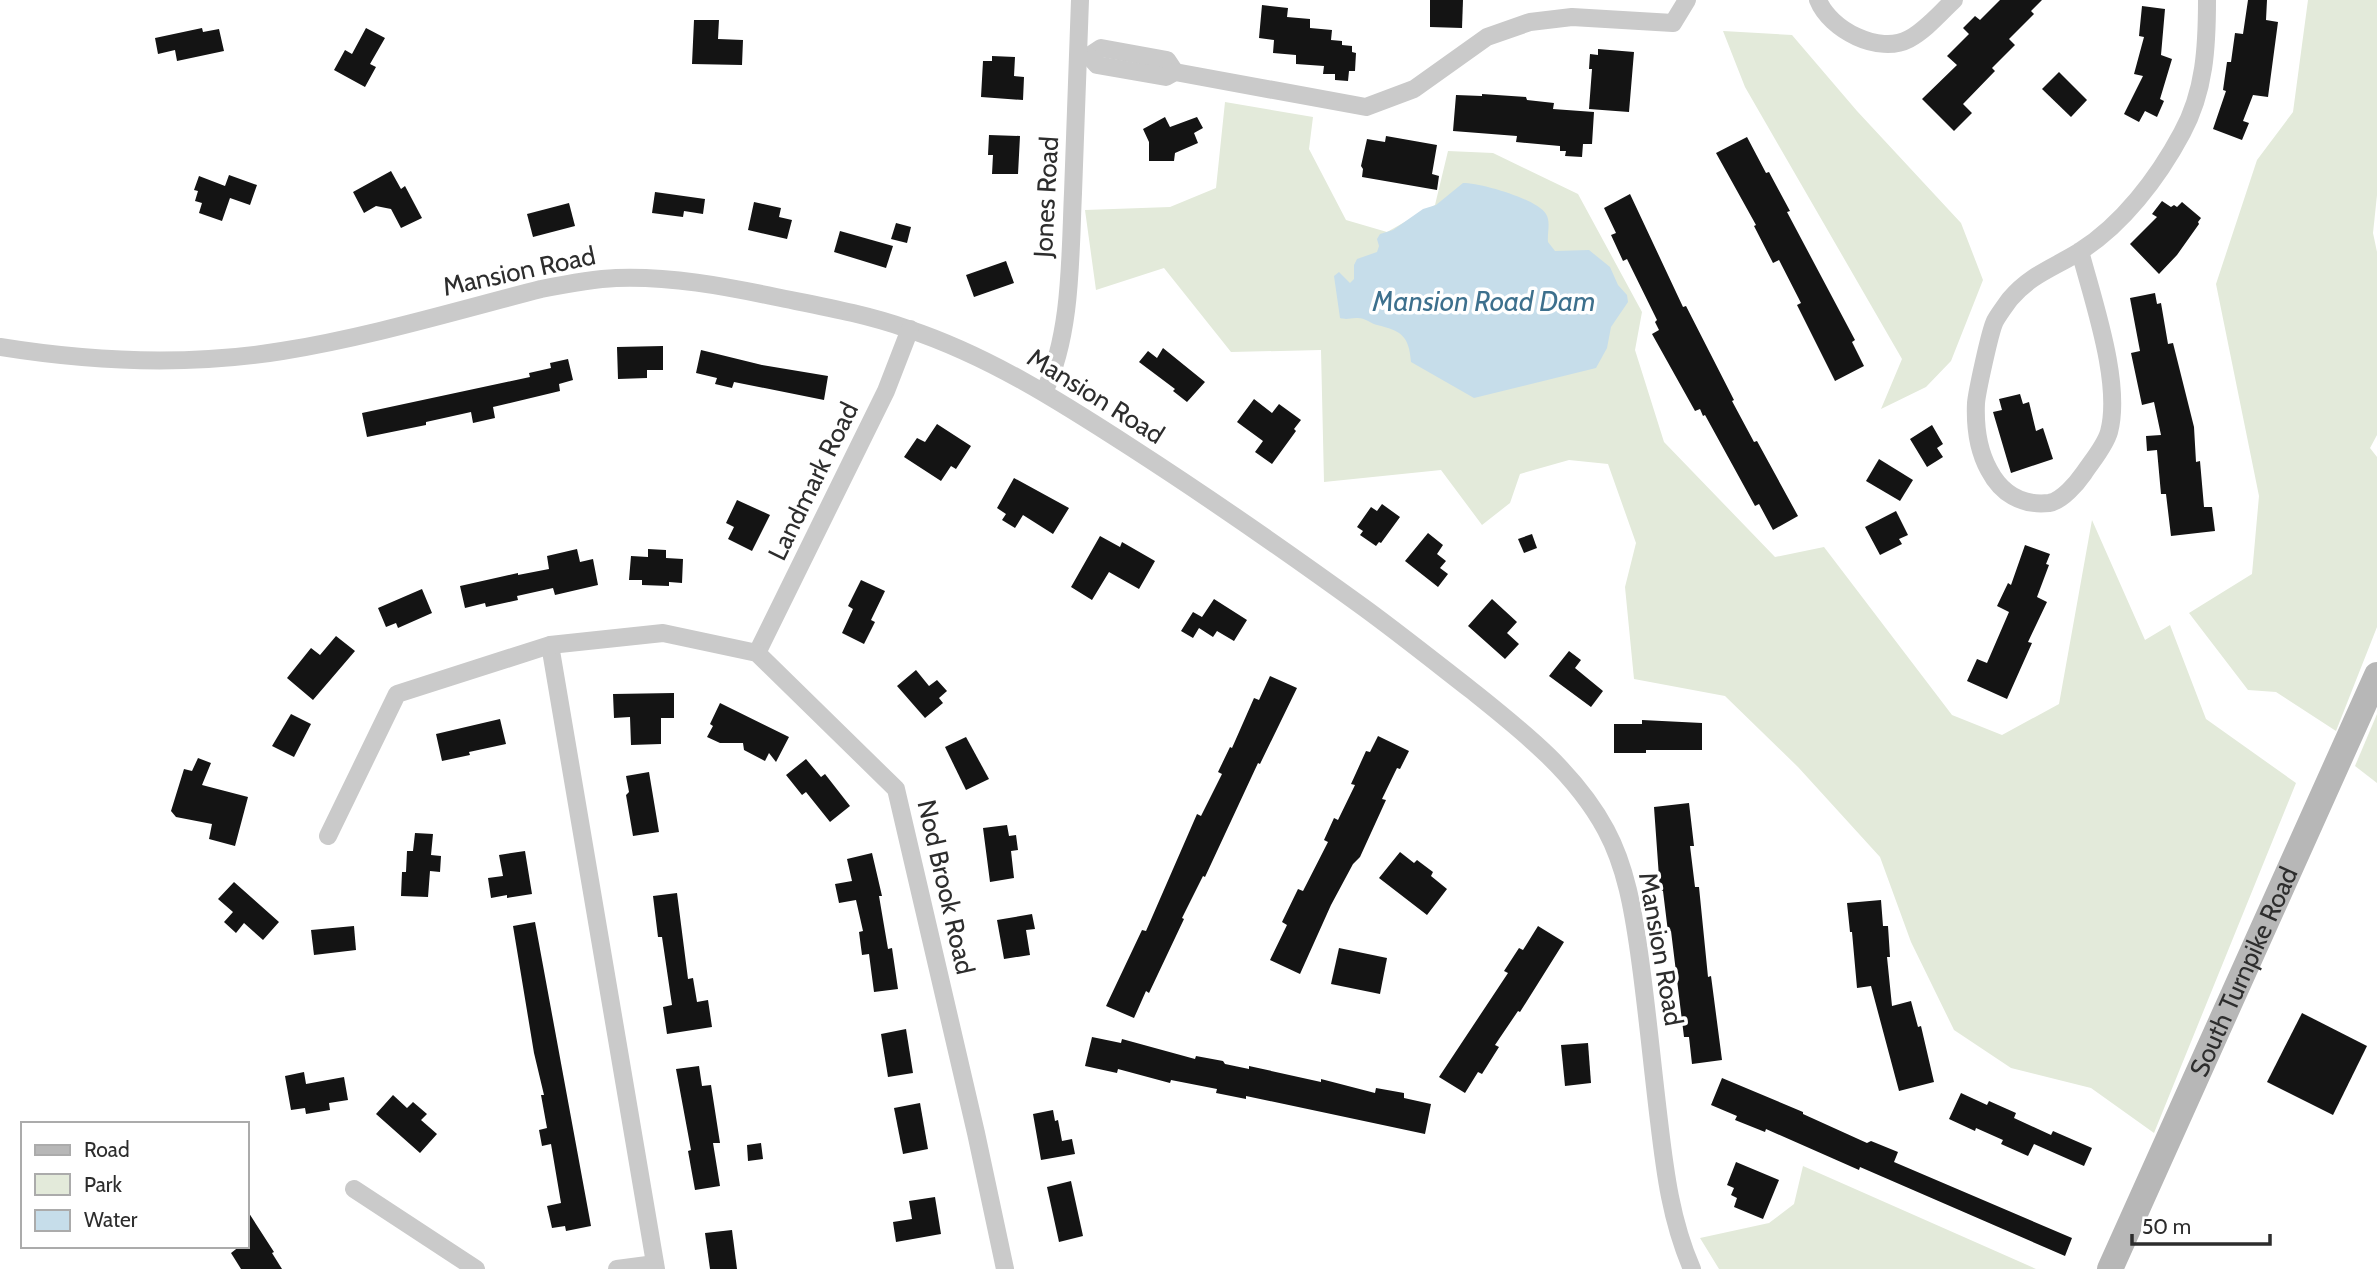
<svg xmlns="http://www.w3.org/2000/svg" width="2377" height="1269" viewBox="0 0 2377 1269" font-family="Cabin,sans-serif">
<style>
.green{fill:#e3eada}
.water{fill:#c6ddea}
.building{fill:#141414}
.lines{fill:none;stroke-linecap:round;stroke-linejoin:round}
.minor{stroke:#cacaca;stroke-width:18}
.secondary{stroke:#b7b7b7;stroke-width:26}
.labels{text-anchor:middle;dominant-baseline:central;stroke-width:7;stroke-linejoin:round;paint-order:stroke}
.street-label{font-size:26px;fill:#2d2d2d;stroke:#fff}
.water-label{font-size:28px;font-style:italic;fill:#3d708d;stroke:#fff}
</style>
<rect width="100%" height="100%" fill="#fff"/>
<g class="green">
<path d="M2308 0H2377V195L2373 233 2377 252V435L2370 448 2377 457V627L2336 731 2276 692 2248 690 2189 613 2252 574 2259 496 2216 284 2257 160 2293 112Z"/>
<path d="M1723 31 1792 35 1857 111 1961 223 1983 280 1951 361 1926 387 1881 409 1902 359 1745 87Z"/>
<path d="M1225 102 1313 117 1309 149 1346 220 1387 232 1435 205 1448 151 1493 153 1578 194 1642 312 1635 350 1664 442 1775 557 1824 547 1952 715 2002 735 2059 704 2092 520 2145 640 2170 625 2206 719 2296 783 2154 1133 2091 1088 2011 1068 1954 1030 1911 942 1880 857 1798 767 1725 696 1634 679 1625 587 1636 543 1608 464 1569 460 1520 474 1510 503 1482 525 1441 470 1324 482 1321 350 1231 352 1164 268 1096 290 1085 210 1170 207 1216 188Z"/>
<path d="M2377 714V783L2355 766Z"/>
<path d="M1803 1166 2036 1269H1719L1700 1238 1769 1223 1794 1204Z"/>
</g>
<path class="water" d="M1463 183C1481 183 1537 199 1546 214 1551 222 1547 233 1548 242L1555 251 1589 250 1610 267 1618 285 1627 295 1628 302 1611 327 1607 348 1596 368 1474 398 1411 362C1409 335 1401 331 1377 325 1370 323 1364 317 1356 318 1350 318 1347 320 1340 318L1334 276 1339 272 1350 283 1354 279V265L1357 259 1377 252 1379 246 1377 239 1380 234 1393 230 1423 209 1436 205Z"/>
<g class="building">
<path d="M1430 0H1463L1462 28 1430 27Z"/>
<path d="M2000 0H2042L2031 11 2034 14 2009 39 2015 45 1992 68 1995 71 1963 104 1972 113 1954 131 1922 99 1957 65 1947 56 1969 34 1963 28 1975 16 1980 20Z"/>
<path d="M2248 0H2267L2266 20 2278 22 2268 97 2253 95 2243 121 2249 123 2242 140 2213 129 2226 91 2223 90 2227 62H2231L2235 33 2243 34Z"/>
<path d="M1262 5 1288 8 1287 17 1310 19V28L1332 30 1331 40 1342 41V45L1352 46V52L1356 53 1355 71H1349L1348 81 1335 80V74H1323L1324 66 1296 64V55L1273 53 1274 40 1259 38Z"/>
<path d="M2142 6 2165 9 2161 55 2172 59 2160 99 2164 101 2157 117 2145 111 2139 122 2124 114 2143 76 2134 74 2144 37 2139 36Z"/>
<path d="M694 20H719L718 39 743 40 742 65 692 64Z"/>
<path d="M202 28 203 32 219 29 224 51 177 61 175 50 158 54 155 38Z"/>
<path d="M366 28 385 38 370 64 376 67 365 87 334 70 345 50 352 54Z"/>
<path d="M1598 49 1634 52 1629 112 1589 109 1592 69H1589L1590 54 1598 55Z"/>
<path d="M992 56 1015 57 1014 76 1024 77 1023 100 981 97 983 61H992Z"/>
<path d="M2059 72 2087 100 2071 117 2042 89Z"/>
<path d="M1482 94 1526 97 1527 100 1554 103 1553 109 1594 112 1592 144H1583L1582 157 1565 156 1566 151H1560V146L1516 142 1517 136 1453 131 1456 95 1482 96Z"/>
<path d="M1165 117 1170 127 1197 117 1203 128 1194 133 1198 143 1175 153 1174 161H1149V142L1143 129Z"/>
<path d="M989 135 1020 136 1018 174H992L993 155H988Z"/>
<path d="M1386 136 1437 145 1432 174 1439 176 1437 190 1362 177 1363 169 1361 166 1367 139 1385 142Z"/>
<path d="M1747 137 1766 173 1769 172 1790 211 1787 212 1855 340 1852 342 1864 366 1835 381 1797 305 1801 303 1779 260 1773 263 1754 226 1756 225 1716 153Z"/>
<path d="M391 171 401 189 405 186 422 218 401 228 391 209 376 206 364 213 353 192Z"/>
<path d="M229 175 257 185 250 205 230 198 222 221 199 213 202 203 195 201 198 191 194 190 199 176 225 186Z"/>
<path d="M655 192 705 199 703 214 684 211 683 217 652 213Z"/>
<path d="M1630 194 1683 307 1686 306 1734 400 1732 401 1754 442 1757 441 1798 516 1773 530 1759 504 1755 506 1705 415 1703 416 1700 409 1695 411 1652 334 1659 330 1655 322 1657 320 1627 259 1623 261 1611 235 1616 233 1604 208Z"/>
<path d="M2162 201 2171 207 2174 205 2177 207 2182 202 2201 218 2198 222 2199 224 2177 255 2159 274 2130 244 2157 217 2152 214Z"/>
<path d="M754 202 781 208 779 217 792 220 787 239 748 230Z"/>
<path d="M569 203 575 226 533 237 527 214Z"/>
<path d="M896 223 911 227 907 243 891 239Z"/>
<path d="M840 231 893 246 886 268 834 252Z"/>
<path d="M1006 261 1014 283 974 297 966 275Z"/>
<path d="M2155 293 2157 304 2161 303 2168 344 2173 343 2194 427 2196 462 2200 461 2204 507H2212L2215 531 2171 536 2166 494H2161L2157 450 2147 451 2146 436 2161 435 2154 402 2142 405 2131 353 2140 351 2130 298Z"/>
<path d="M663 346V370H647V378L618 379 617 347Z"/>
<path d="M1163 348 1205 382 1187 402 1173 391 1175 389 1139 362 1148 351 1157 358Z"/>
<path d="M701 350 762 365 828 376 824 400 734 382 732 388 715 384 717 378 696 373Z"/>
<path d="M568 359 573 380 559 384 560 391 493 407 495 418 473 423 471 412 426 422V425L367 437 362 413 530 377 529 373 551 368 550 363Z"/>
<path d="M2020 394 2023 404 2029 402 2036 431 2043 428 2053 459 2011 473 1993 412 2002 410 1999 399Z"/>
<path d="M1254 399 1272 413 1279 404 1301 420 1294 429 1296 431 1272 464 1255 452 1263 441 1237 422Z"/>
<path d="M937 424 971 446 956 469 951 466 941 481 904 457 917 438 925 442Z"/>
<path d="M1932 425 1943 444 1937 448 1943 457 1927 467 1910 439Z"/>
<path d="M1879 459 1913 480 1900 501 1866 481Z"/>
<path d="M1014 478 1069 508 1053 534 1023 515 1015 528 1002 520 1006 514 997 508Z"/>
<path d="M737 500 770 515 752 551 728 539 734 527 726 523Z"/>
<path d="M1382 504 1400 517 1381 543 1379 542 1376 546 1360 535 1363 531 1357 527 1371 507 1377 511Z"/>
<path d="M1896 511 1908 535 1899 539 1902 544 1880 555 1865 527Z"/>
<path d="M1428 533 1443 545 1437 554 1446 561 1440 568 1448 574 1438 587 1405 561Z"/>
<path d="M1532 534 1537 548 1524 553 1518 539Z"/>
<path d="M1100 536 1120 547 1122 542 1155 561 1139 589 1109 572 1092 600 1071 587Z"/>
<path d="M2025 545 2050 554 2046 564 2049 565 2037 597 2047 602 2028 642 2032 643 2007 699 1967 681 1977 659 1987 663 2009 612 1997 606 2008 583 2011 585Z"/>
<path d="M577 549 580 562 593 559 598 585 555 595 553 588 517 596 518 600 486 607 485 603 465 608 460 586 518 573V575L549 569 547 556Z"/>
<path d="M648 549 666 550V558L683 559 682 583 669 582V586L642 585V580H629L631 556 648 557Z"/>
<path d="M861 580 885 591 871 620 875 622 864 644 842 633 853 609 848 606Z"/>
<path d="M422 589 432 613 398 628 396 623 386 627 378 608Z"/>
<path d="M1214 599 1247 620 1234 641 1217 631 1213 637 1199 628 1193 638 1181 631 1193 612 1202 617Z"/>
<path d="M1492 599 1517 622 1507 633 1519 644 1505 659 1468 626Z"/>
<path d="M336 636 355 651 313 700 287 678 311 648 320 655Z"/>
<path d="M1569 651 1581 660 1575 668 1603 691 1591 707 1549 676Z"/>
<path d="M916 670 929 686 937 680 947 691 939 698 943 703 925 718 897 686Z"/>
<path d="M1270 676 1297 688 1260 764 1258 763 1205 877 1203 876 1182 918 1184 919 1149 993 1146 991 1134 1018 1106 1006 1142 930 1146 931 1197 814 1201 816 1222 774 1218 772 1230 747 1232 748 1254 698 1259 700Z"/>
<path d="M674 693V718H661V744L631 745 630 717 614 718 613 694Z"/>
<path d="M720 703 789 737 776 762 769 753 765 761 744 750 743 743H720L707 737 713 726 710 724Z"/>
<path d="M291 714 311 724 294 757 272 746Z"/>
<path d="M500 719 506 744 469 752 470 755 442 761 436 734Z"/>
<path d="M1642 720 1702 723V750H1646V753H1614V724H1642Z"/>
<path d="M1378 736 1409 751 1400 769 1397 768 1382 799 1386 800 1360 857 1353 864 1331 905 1300 974 1270 960 1287 925 1282 922 1298 889 1303 891 1328 842 1324 840 1334 818 1338 820 1355 785 1351 784 1366 751 1370 752Z"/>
<path d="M966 737 989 779 966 790 945 747Z"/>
<path d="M198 758 211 763 202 785 248 797 235 846 209 839 212 824 176 817 171 811 184 769 192 771Z"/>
<path d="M806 759 821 777 825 774 850 806 830 822 806 792 802 795 786 775Z"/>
<path d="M649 772 659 832 633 836 626 795 629 792 626 776Z"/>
<path d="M1689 803 1694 846H1690L1695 887H1699L1708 977 1711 976 1722 1060 1692 1064 1689 1037H1684L1671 931 1668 932 1663 891H1660L1654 807Z"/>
<path d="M1007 825 1009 836 1016 835 1018 850 1011 851 1014 878 990 882 983 828Z"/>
<path d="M415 833 433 834 431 855 441 856 440 872 430 871 428 897 401 896 402 872H406L407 851H413Z"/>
<path d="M525 851 532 894 507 898V895L491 898 488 878 503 876 499 855Z"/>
<path d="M1400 852 1414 863 1417 860 1433 872 1431 876 1447 889 1427 915 1379 878Z"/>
<path d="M872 853 882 896H879L888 949 892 948 898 989 874 992 869 954 862 955 859 932 863 931 856 900 839 903 835 884 852 881 847 859Z"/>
<path d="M234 882 279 922 263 940 244 923 236 933 224 922 233 912 218 899Z"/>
<path d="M677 893 688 979 693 978 697 1002 708 1000 712 1027 667 1034 663 1007 672 1005 662 937H658L653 896Z"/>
<path d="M1881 900 1883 926H1888L1890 957H1887L1892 1006 1911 1001 1918 1027 1921 1026 1934 1082 1899 1091 1871 986 1857 988 1852 932H1850L1847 903Z"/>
<path d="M1032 914 1035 929 1026 930 1030 955 1004 959 997 920Z"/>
<path d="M535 922 591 1226 566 1231 565 1226 552 1228 547 1206 561 1203 551 1144 542 1146 539 1130 547 1128 541 1095H544L534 1053 513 926Z"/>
<path d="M354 926 356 950 314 955 311 930Z"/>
<path d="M1538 926 1564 942 1520 1012 1518 1011 1495 1045 1499 1047 1482 1074 1478 1072 1465 1093 1439 1077 1508 973 1504 971 1519 948 1523 950Z"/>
<path d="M1339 948 1387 958 1380 994 1331 984Z"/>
<path d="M2302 1013 2367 1046 2333 1115 2267 1082Z"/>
<path d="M906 1029 913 1073 888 1077 881 1034Z"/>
<path d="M1092 1037 1121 1043 1122 1039 1195 1059 1196 1056 1223 1061 1225 1064 1249 1069V1066L1321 1082V1079L1375 1093 1376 1088 1404 1093V1098L1431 1104 1425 1134 1246 1096V1099L1216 1093 1217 1089 1171 1080 1170 1083 1118 1069 1117 1073 1085 1066Z"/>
<path d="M1588 1043 1591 1083 1565 1086 1561 1045Z"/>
<path d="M699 1066 702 1086 711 1085 720 1143H713L720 1186 695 1190 688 1151 691 1150 676 1069Z"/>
<path d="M304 1072 306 1084 344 1077 348 1100 329 1103 330 1110 306 1114 305 1108 291 1110 285 1076Z"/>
<path d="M1722 1078 1803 1112V1114L1867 1143 1871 1141 1898 1152 1894 1162 2072 1238 2065 1256 1860 1167 1859 1170 1766 1129 1765 1132 1735 1120 1737 1116 1711 1105Z"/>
<path d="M1961 1093 1987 1105 1989 1101 2016 1113 2014 1118 2051 1135 2053 1131 2092 1148 2084 1166 2034 1144 2028 1156 2001 1144 2003 1140 1976 1128 1975 1131 1949 1119Z"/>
<path d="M393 1095 407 1108 413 1102 427 1114 421 1120 437 1134 420 1153 376 1114Z"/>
<path d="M920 1103 928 1149 903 1154 894 1108Z"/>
<path d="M1053 1110 1055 1121 1058 1120 1062 1141 1072 1139 1075 1154 1041 1160 1033 1114Z"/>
<path d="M761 1143 763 1159 748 1161 747 1145Z"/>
<path d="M1736 1162 1779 1180 1763 1219 1734 1207 1737 1198 1731 1195 1734 1188 1727 1185Z"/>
<path d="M1071 1181 1083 1236 1059 1242 1047 1187Z"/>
<path d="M935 1197 941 1234 896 1242 893 1222 912 1219 909 1201Z"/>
<path d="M247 1210 274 1252 272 1253 282 1269H241L231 1253 240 1246H247Z"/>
<path d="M732 1230 737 1269H710L705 1233Z"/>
</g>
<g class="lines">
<g class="minor">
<path d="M1818 0C1830 30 1879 55 1909 39 1926 30 1940 13 1954 0"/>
<path d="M1080 56H1089L1101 48 1167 60 1175 72"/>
<path d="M1089 56 1097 65 1166 77 1175 72 1366 107 1414 89 1487 37 1530 22 1572 17 1673 23 1687 0"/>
<path d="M2080 251C2093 301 2122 383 2109 432 2105 446 2092 461 2084 473 2077 483 2062 501 2049 503 2021 506 2001 493 1989 470 1978 450 1975 426 1976 403 1977 392 1990 331 1995 321 1999 314 2005 306 2010 299 2030 275 2053 268 2079 252 2122 225 2158 178 2182 133 2205 91 2207 46 2207 0"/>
<path d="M0 347C93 362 189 366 282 351 369 337 455 311 541 289 566 284 591 279 616 278 670 276 724 286 776 297 820 306 866 314 908 329 989 356 1061 402 1132 448 1211 499 1287 552 1363 607 1400 634 1435 662 1471 690 1521 730 1575 772 1606 830 1626 867 1633 910 1639 952 1647 1008 1652 1064 1659 1121 1665 1172 1671 1221 1692 1269"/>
<path d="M1044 392C1072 334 1070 256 1073 193 1075 128 1078 64 1080 0"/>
<path d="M550 645 656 1269"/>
<path d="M757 653 886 391 910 329"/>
<path d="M328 836 397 694 550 645 663 633 757 653 896 789 976 1133 1005 1269"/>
<path d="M354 1189 476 1269"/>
<path d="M617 1269 655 1264"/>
</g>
<path class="secondary" id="s1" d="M2110 1269 2377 675"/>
</g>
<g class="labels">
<g class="street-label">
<text transform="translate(1046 197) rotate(-87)">Jones Road</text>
<text transform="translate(519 271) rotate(-12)">Mansion Road</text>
<text transform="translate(1096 396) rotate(32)">Mansion Road</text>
<text transform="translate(813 481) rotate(-64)">Landmark Road</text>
<text transform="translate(946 887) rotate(77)">Nod Brook Road</text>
<text transform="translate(1661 949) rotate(80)">Mansion Road</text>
<text stroke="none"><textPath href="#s1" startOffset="326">South Turnpike Road</textPath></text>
</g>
<g class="water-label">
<text x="1484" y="301">Mansion Road Dam</text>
</g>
</g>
<rect x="21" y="1122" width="228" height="126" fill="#ffffff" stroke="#ababab" stroke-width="2"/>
<rect x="35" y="1145" width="35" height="10" fill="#b7b7b7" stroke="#ababab" stroke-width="2"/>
<text x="84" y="1157" font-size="21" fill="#2d2d2d">Road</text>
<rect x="35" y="1174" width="35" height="21" fill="#e3eada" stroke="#ababab" stroke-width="2"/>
<text x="84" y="1192" font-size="21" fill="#2d2d2d">Park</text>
<rect x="35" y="1210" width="35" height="21" fill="#c6ddea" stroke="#ababab" stroke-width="2"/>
<text x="84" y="1227" font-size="21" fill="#2d2d2d">Water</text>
<path d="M2132 1234v10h138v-10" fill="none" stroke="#2d2d2d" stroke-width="3.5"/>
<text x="2142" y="1234" font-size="21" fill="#2d2d2d" stroke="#ffffff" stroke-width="5" paint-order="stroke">50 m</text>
</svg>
